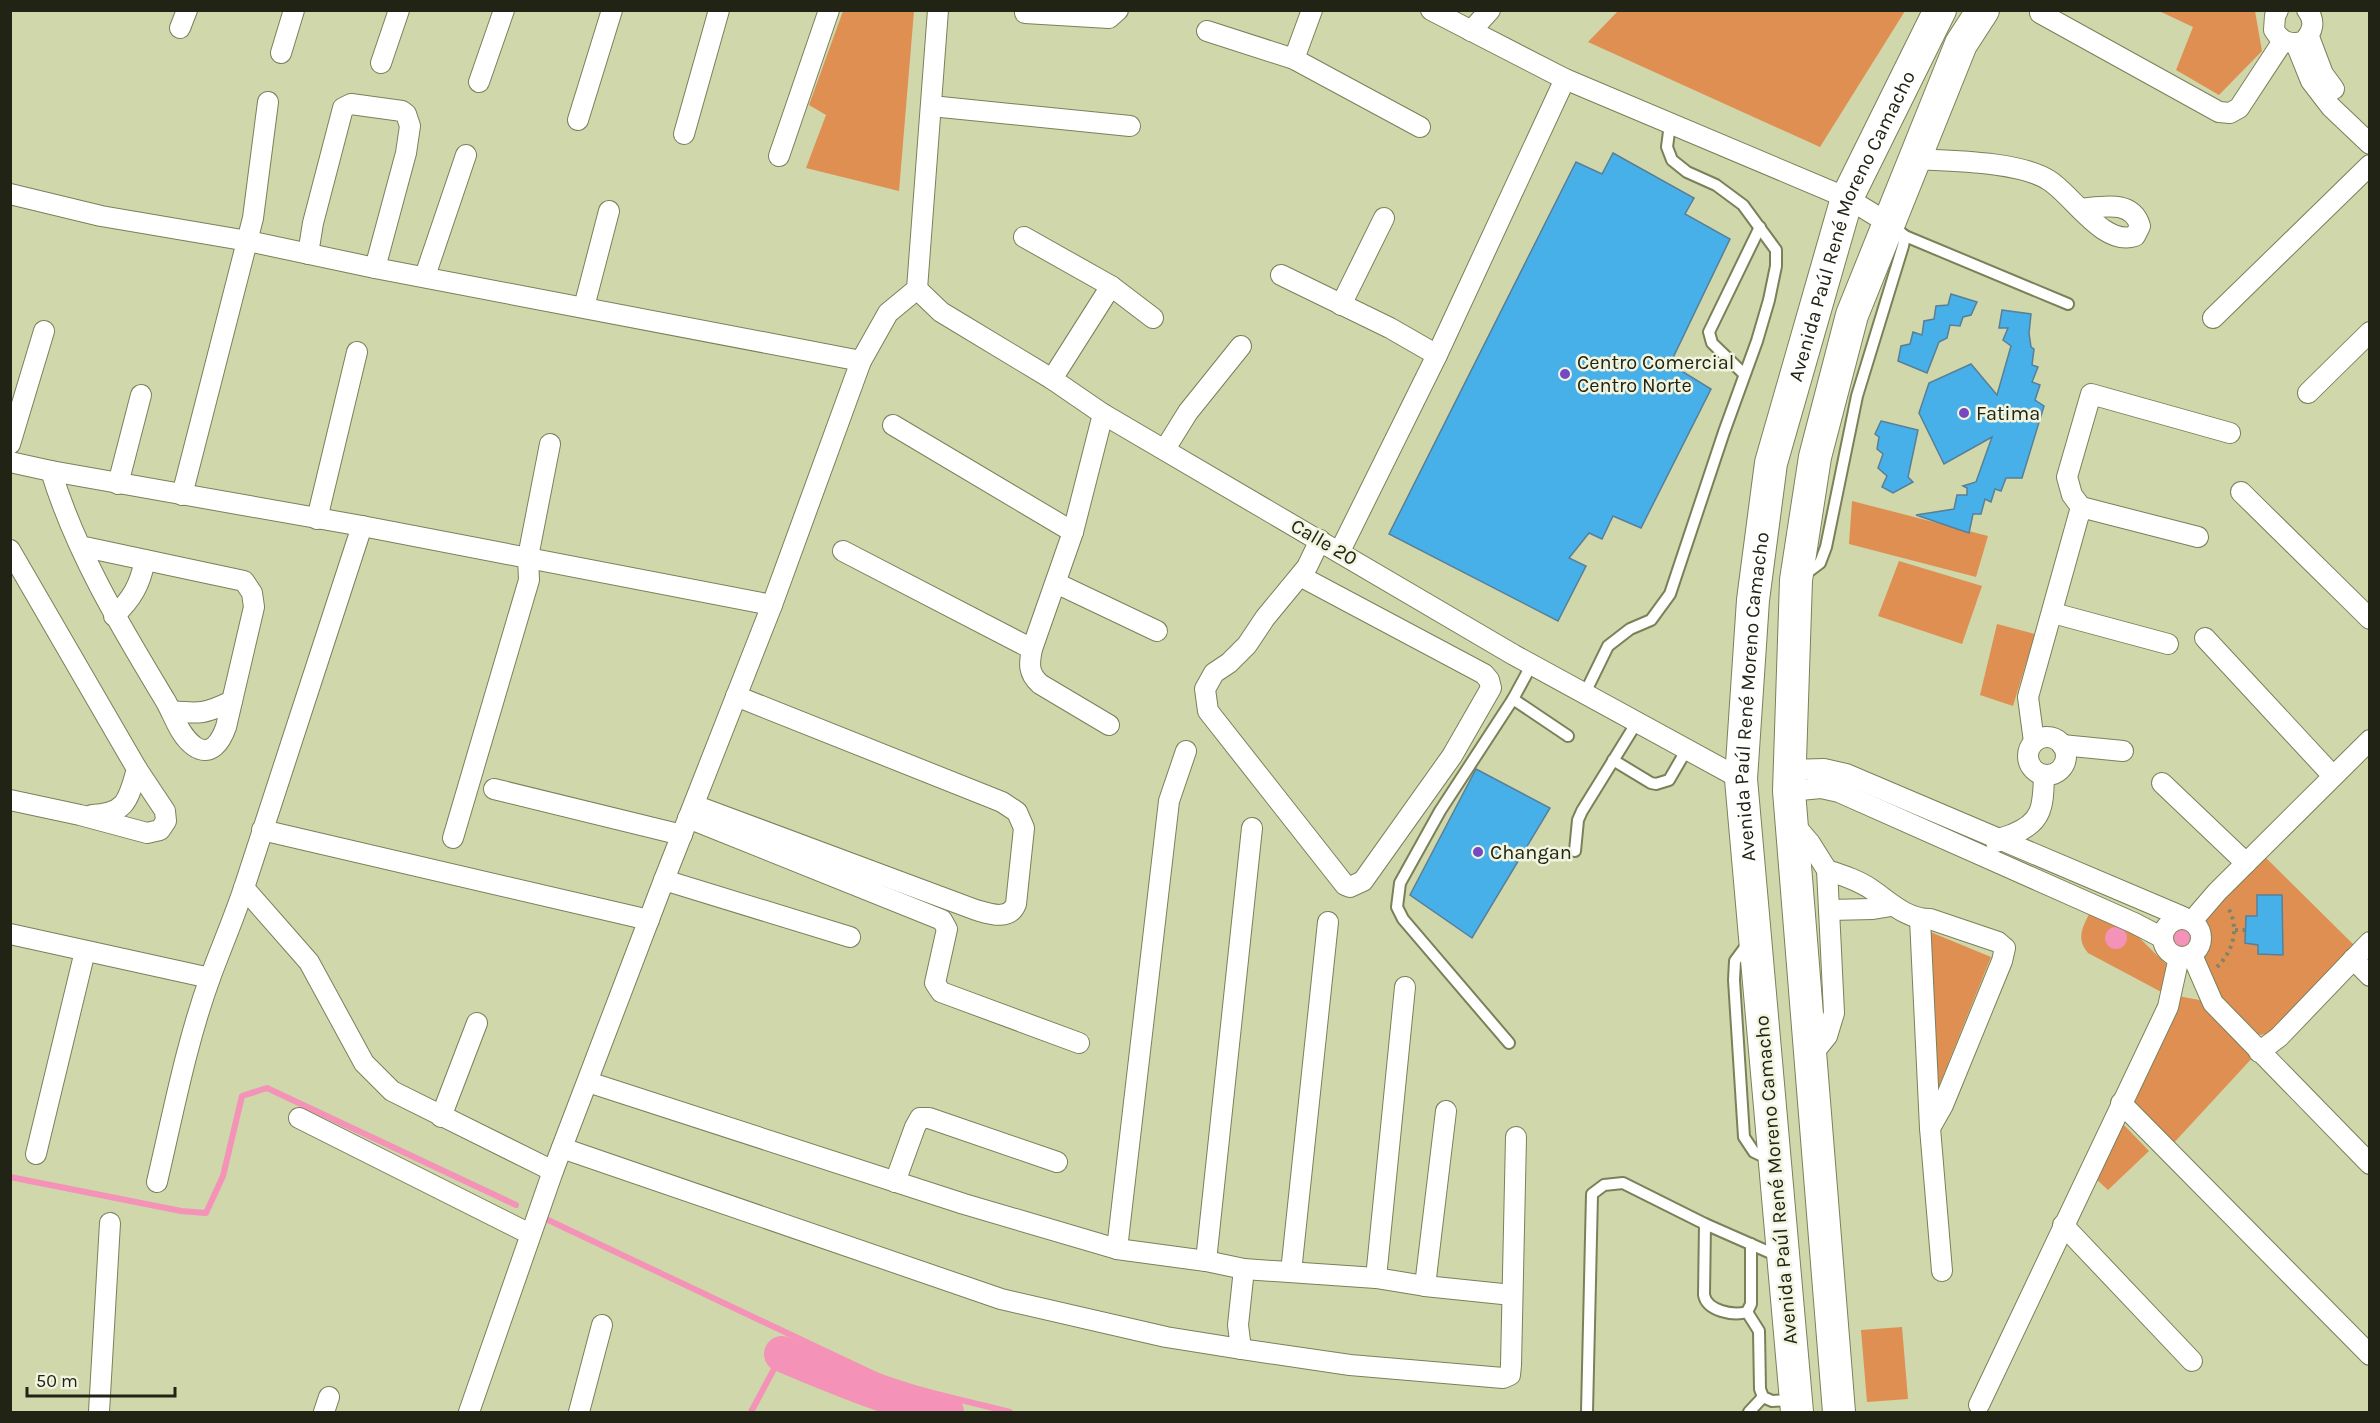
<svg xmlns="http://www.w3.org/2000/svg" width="2380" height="1423" viewBox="0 0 2380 1423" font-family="Karla,sans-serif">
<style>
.green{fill:#e08f53}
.water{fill:#f492b7}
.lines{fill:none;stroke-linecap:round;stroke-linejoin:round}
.stream{stroke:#f492b7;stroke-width:6}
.river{stroke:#f492b7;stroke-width:36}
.building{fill:#48b0e8;stroke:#577f98;stroke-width:1.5}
.service-casing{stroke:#7a8159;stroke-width:14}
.minor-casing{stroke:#7a8159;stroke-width:22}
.primary-casing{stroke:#7a8159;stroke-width:34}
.path{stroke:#7e8465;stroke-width:4;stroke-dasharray:3 4.5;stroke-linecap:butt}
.service{stroke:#fff;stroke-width:10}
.minor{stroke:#fff;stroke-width:20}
.primary{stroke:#fff;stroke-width:32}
.poi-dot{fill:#7449c1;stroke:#f1f5df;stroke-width:2}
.labels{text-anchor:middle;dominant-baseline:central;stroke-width:5;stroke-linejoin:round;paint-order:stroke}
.street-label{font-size:20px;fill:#212414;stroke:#f1f5df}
.poi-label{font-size:20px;fill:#212414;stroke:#f1f5df;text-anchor:start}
</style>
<rect width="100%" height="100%" fill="#cfd7ab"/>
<g class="green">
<path d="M843 11H914L899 191 806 168 826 115 809 105Z"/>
<path d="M1618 11V10L1905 11 1820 147 1588 42Z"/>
<path d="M2159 11H2255L2262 51 2219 95 2176 70 2193 27Z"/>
<path d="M1852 501 1988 536 1976 577 1849 544Z"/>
<path d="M1899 561 1982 586 1962 644 1878 616Z"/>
<path d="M1997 624 2035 634 2013 706 1980 695Z"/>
<path d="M2260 852 2357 948 2276 1033 2250 1036 2217 1001 2197 956C2205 942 2206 934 2197 920Z"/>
<path d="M2093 906 2119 918 2172 970 2167 995 2088 953C2074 936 2085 924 2093 906Z"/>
<path d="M1928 931 1991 957 1937 1091Z"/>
<path d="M2178 996 2205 1001 2254 1056 2170 1147 2123 1100Z"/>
<path d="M2121 1122 2149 1151 2108 1190 2094 1177Z"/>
<path d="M1902 1327 1908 1399 1867 1402 1861 1330Z"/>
</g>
<g class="water">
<circle cx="2116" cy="938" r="11"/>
<circle cx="2182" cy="938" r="11"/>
</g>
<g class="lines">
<g class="stream">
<path d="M10 1177 181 1211 206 1213 223 1176 242 1096 267 1088 516 1205"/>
<path d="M546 1219 895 1384 1010 1412"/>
<path d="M751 1412 782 1354"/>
</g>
<path class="river" d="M782 1354C836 1377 890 1399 946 1412"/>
</g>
<g class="building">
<path d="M1613 153 1694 198 1685 214 1730 239 1670 364 1711 389 1641 528 1613 516 1602 539 1589 533 1569 558 1586 566 1558 621 1389 534 1576 162 1602 174Z"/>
<path d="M1951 294 1977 302 1971 315 1963 317 1960 326 1950 325 1947 338 1939 342 1927 373 1898 361 1901 346 1910 344 1913 332 1922 335 1924 321 1934 319 1936 306 1948 305Z"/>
<path d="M2002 310 2031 314 2029 333 2031 347 2034 349 2032 365 2038 367 2032 382 2040 385 2035 400 2044 406 2022 478H2006L2001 491 1995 489 1991 502 1985 499 1981 514H1973L1969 533 1916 515 1954 509 1957 495H1967V488L1963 486 1976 482 1992 437 1944 464 1919 413 1929 383 1971 364 1997 395 2011 346 2003 340 2008 328H1999Z"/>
<path d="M1881 421 1918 430 1908 477 1913 482 1893 493 1882 487 1887 476 1878 468 1883 454 1877 449 1879 437 1875 434Z"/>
<path d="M1476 769 1550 808 1472 938 1410 895Z"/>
<path d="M2257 895H2282L2283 955 2258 954V945L2245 943 2246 916H2257Z"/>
</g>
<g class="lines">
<g class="service-casing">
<g id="service">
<path d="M1905 236 2068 304"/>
<path d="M1744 374 1712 343 1709 332 1760 227"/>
<path d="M1804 575 1820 563 1826 547 1857 396 1903 246 1905 236 1893 226"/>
<path d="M1585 693 1608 646 1630 629 1651 620 1670 594 1724 432 1757 341 1769 300 1776 266V250L1743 205 1716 185 1687 172 1672 160 1667 147 1670 124"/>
<path d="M1513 699 1568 736"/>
<path d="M1613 760 1651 783 1656 784 1669 780 1687 749"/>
<path d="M1575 851 1578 820 1582 811 1637 722"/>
<path d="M1749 942 1735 961 1734 980 1744 1137 1754 1152 1771 1160"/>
<path d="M1509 1043 1403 919 1397 907 1400 883 1440 811 1513 699 1532 664"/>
<path d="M1705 1224 1704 1295C1707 1311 1733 1316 1747 1312L1751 1304V1244"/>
<path d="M1747 1312 1759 1331 1760 1389 1763 1397 1772 1401 1792 1400"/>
<path d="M1587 1412 1592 1194 1604 1185 1623 1183 1705 1224 1780 1257"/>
<path d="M1749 1412 1763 1397"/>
</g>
</g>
<g class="minor-casing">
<g id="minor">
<path d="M1431 10 1565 79 1847 198 1888 223"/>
<path d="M2278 10 2275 16 2274 30C2281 42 2290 45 2303 42 2313 32 2316 21 2307 10"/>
<path d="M1025 13 1109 18 1118 10"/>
<path d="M2040 13 2219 112 2230 113 2239 108 2283 41"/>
<path d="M180 28 187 10"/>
<path d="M1207 31 1294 59 1420 127"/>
<path d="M1471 31 1490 10"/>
<path d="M2309 37 2323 74 2334 89"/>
<path d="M2296 44 2311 81 2331 107 2370 144"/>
<path d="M281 53 294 10"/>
<path d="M1294 59 1312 10"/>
<path d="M381 63 399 10"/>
<path d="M479 82 504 10"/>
<path d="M931 106 1130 126"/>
<path d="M578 120 612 10"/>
<path d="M684 134 719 10"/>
<path d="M779 156 829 10"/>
<path d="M1913 159C1949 161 2021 161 2050 181 2074 197 2104 247 2135 236L2140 226C2132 199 2102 207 2080 209"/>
<path d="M10 194 101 216 248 241 375 268 861 361"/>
<path d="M1024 237 1111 286 1153 318"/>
<path d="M308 254 313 223 343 108 351 104 402 111 406 114 410 126 406 153 375 268"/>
<path d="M1281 275 1390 328 1437 355"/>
<path d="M425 276 466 155"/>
<path d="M917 289 941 312 1052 379 1103 414 1514 655 1741 779"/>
<path d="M1341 305 1384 218"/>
<path d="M584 307 609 211"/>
<path d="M2213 318 2370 165"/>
<path d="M1052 379 1111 286"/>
<path d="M2308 393 2370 332"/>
<path d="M1103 414 1073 532 1032 649C1029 664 1028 673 1040 684L1109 725"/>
<path d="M893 425 1073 532"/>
<path d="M10 444 44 331"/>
<path d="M1165 449 1188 412 1241 346"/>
<path d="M10 462 51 471 362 526 772 605"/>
<path d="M51 471C76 553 121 627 165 700 174 715 179 735 194 746 211 758 221 741 226 727L254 607 252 593 244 581 80 546"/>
<path d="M118 484 141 395"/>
<path d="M2241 492 2370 619"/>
<path d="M182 495 253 218 268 102"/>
<path d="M2081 507 2198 537"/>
<path d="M317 519 357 352"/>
<path d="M10 550 137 769 165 811 166 821 160 830 147 833 80 815 10 800"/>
<path d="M843 551 1032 649"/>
<path d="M1340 551 1437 355 1565 79"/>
<path d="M1300 576 1484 674 1489 680 1491 688 1452 756 1363 881 1350 887 1345 885 1208 711 1205 689 1214 673 1229 663 1247 645 1265 618 1307 567 1320 540"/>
<path d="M1056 583 1157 631"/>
<path d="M2053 613 2168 644"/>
<path d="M114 616C132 599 140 585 145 560"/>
<path d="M2205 638 2333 776"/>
<path d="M171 711C200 714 205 714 232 701"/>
<circle cx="2047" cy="756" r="19"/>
<path d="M2034 742 2028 697 2081 507 2072 495 2067 477 2091 394 2230 433"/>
<path d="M2062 745 2123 751"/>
<path d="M1789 770 1824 769 1846 774 2183 917"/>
<path d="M2162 783 2246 863"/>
<path d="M494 789 682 835"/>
<path d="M1789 791 1821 788 1839 792 2134 923 2163 938"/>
<path d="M694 805 976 910C990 914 1009 921 1016 904L1024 828 1017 812 1002 802 736 696"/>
<path d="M92 815C127 813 128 800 137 769"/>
<path d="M688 818 942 920 947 929 935 983 941 992 1079 1043"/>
<path d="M1793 823 1810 843 1827 870 1829 910 1834 1013 1827 1036 1810 1057"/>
<path d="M262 830 649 920"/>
<path d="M453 838 529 580 528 557 550 444"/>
<path d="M1996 842C2000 837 2007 837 2013 834 2044 822 2043 804 2044 775"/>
<path d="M1827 870C1842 875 1858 880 1871 889 1890 902 1906 919 1930 919L1998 942 2005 948 2002 961 1943 1105 1930 1128"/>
<path d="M664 880 850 937"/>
<path d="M244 888 309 962 364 1063 392 1091 553 1171"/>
<path d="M1829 910 1873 909 1891 906"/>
<circle cx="2182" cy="938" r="19"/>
<path d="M1920 919 1930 1128 1942 1271"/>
<path d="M2192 921 2217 892 2370 740"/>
<path d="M10 934 210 978"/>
<path d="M2192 955 2213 1003 2370 1164"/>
<path d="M2353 959 2370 976"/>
<path d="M2259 1052 2279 1037 2370 942"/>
<path d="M588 1082 964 1204 1117 1249 1206 1261 1244 1269 1376 1278 1425 1286 1512 1295"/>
<path d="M2121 1103 2370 1355"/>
<path d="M441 1117 477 1023"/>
<path d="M299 1118 530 1234"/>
<path d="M562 1148 1001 1299 1166 1337 1241 1349 1350 1365 1503 1378 1510 1375 1511 1365 1516 1137"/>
<path d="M36 1154 85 951"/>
<path d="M157 1182C173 1114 186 1044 210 978 221 948 234 918 244 888L362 526"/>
<path d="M895 1182 915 1127 920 1118H929L1057 1162"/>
<path d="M2063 1225 2192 1361"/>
<path d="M1117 1249 1169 801 1186 751"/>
<path d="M1206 1261 1252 828"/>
<path d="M1291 1272 1328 922"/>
<path d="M1376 1278 1405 987"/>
<path d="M1425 1286 1446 1111"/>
<path d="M1241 1349 1238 1325 1244 1269"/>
<path d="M1979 1405 2168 1007 2179 957"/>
<path d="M99 1412 110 1223"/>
<path d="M324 1412 329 1397"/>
<path d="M469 1412 553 1171 664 880 772 605 861 361 888 313 917 289 938 10"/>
<path d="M579 1412 602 1325"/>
</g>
</g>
<g class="primary-casing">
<g id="primary">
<path id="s1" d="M1797 1412 1741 779 1753 600 1771 463 1847 198 1940 10"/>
<path d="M1839 1412 1789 791 1796 580 1815 457 1852 315 1961 44 1983 10"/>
</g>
</g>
<g class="path">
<path d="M2235 930H2245"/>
<path d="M2217 967C2234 950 2240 927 2227 906"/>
</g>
<use href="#service" class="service"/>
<use href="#minor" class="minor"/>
<use href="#primary" class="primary"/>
</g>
<g class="poi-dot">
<circle cx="1565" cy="374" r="6"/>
<circle cx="1964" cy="413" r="6"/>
<circle cx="1478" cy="852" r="6"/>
</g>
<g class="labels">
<g class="street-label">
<text stroke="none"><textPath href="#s1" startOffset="1204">Avenida Paúl René Moreno Camacho</textPath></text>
<text transform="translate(1324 542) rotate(30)">Calle 20</text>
<text stroke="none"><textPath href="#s1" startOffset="718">Avenida Paúl René Moreno Camacho</textPath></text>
<text transform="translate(1776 1180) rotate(-95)">Avenida Paúl René Moreno Camacho</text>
</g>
<g class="poi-label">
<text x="1577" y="362">Centro Comercial<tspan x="1577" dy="23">Centro Norte</tspan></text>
<text x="1976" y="413">Fatima</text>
<text x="1490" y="852">Changan</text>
</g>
</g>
<rect width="2380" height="1423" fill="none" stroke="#212414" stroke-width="24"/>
<path d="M27 1387v9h148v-9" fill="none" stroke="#212414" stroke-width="3"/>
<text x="36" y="1387" font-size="18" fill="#212414" stroke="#f1f5df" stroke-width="4.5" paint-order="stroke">50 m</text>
</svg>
